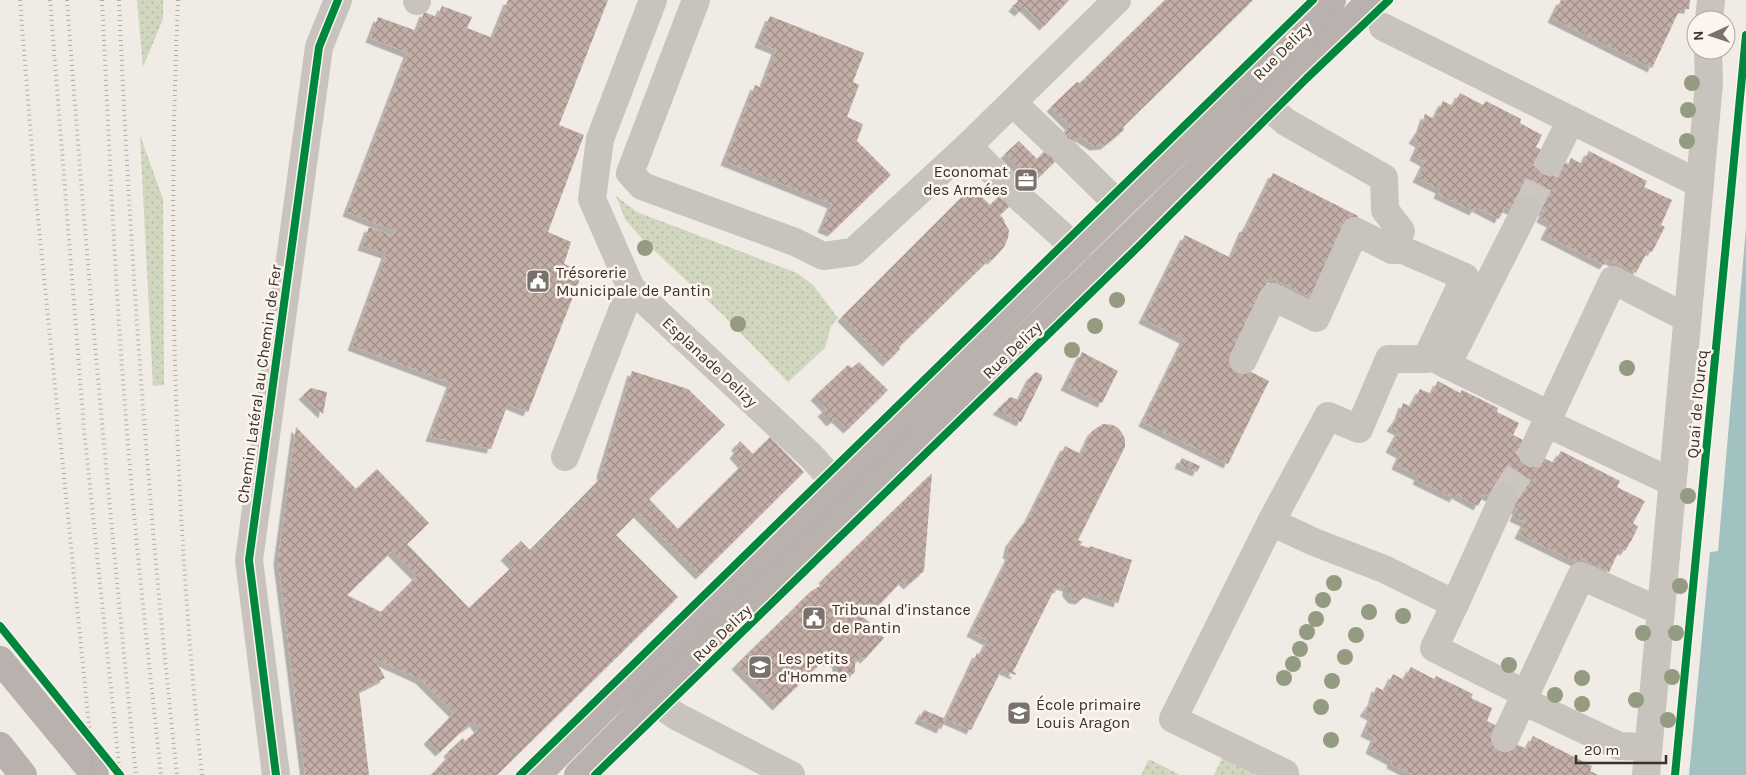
<svg xmlns="http://www.w3.org/2000/svg" width="1746" height="775" viewBox="0 0 1746 775" font-family="Karla,sans-serif">
<style>
.grass{fill:url(#grass-dots)}
.water{fill:#a1c2c1}
.building{fill:url(#building-cross-hatch);fill-rule:evenodd;filter:url(#shadow)}
.lines{fill:none;stroke-linecap:round;stroke-linejoin:round}
.minor-tunnel{stroke:#ccc6c0;stroke-width:28;stroke-dasharray:28 14;stroke-linecap:butt}
.minor{stroke:#c9c3be;stroke-width:28}
.major{stroke:#b8b1ad;stroke-width:28}
.rail{stroke:#b1aca8;stroke-width:4;stroke-dasharray:1 4;stroke-linecap:butt}
.cycleway-casing{stroke:#fbf5ee;stroke-width:11}
.cycleway{stroke:#00873e;stroke-width:8}
.tree{fill:#959b80}
.labels{text-anchor:middle;dominant-baseline:central;stroke-width:5;stroke-linejoin:round;paint-order:stroke}
.street-label{font-size:16px;fill:#3b302b;stroke:#fbf5ee}
.poi-label{font-size:16px;fill:#3b302b;stroke:#fbf5ee;text-anchor:start}
</style>
<defs>
<pattern id="grass-dots" width="8" height="8" patternUnits="userSpaceOnUse" patternTransform="scale(1.25)"><rect width="8" height="8" fill="#d1d6bf"/><path d="M2 2h.1M6 6h.1" fill="none" stroke="#b4b8a4" stroke-width="1.8" stroke-linecap="round"/></pattern>
<pattern id="building-cross-hatch" width="8" height="8" patternUnits="userSpaceOnUse" patternTransform="scale(1.25)"><rect width="8" height="8" fill="#c3afa7"/><path d="M0 0l8 8M0 8l8-8" fill="none" stroke="#a08f88"/></pattern>
<filter id="shadow"><feDropShadow dx="-4.5" dy="4.5" stdDeviation="0" flood-color="#0004"/></filter>
</defs>
<rect width="100%" height="100%" fill="#f0ebe5"/>
<g class="grass">
<path d="M137 0H163V19L143 67Z"/>
<path d="M140 135 163 199 164 385 153 386Z"/>
<path d="M616 196 637 212 797 273 813 285 838 318 831 326 825 348 788 382 722 314 643 240 625 219Z"/>
<path d="M1225 752 1301 775H1214Z"/>
<path d="M1149 759 1180 775H1141Z"/>
</g>
<path class="water" d="M1746 228V775H1689L1710 552 1718 551Z"/>
<g class="building">
<path d="M508 0H608L559 125 584 135 548 232 571 242 564 264 583 271 528 412 508 404 491 449 430 437 451 383 352 346 386 254 362 246 369 227 393 236 395 231 347 212 408 53 370 38 378 17 417 31 424 12 437 17 442 6 472 17 467 28 493 38Z"/>
<path d="M1017 0H1069L1044 26 1024 7 1019 12 1013 7 1018 1Z"/>
<path d="M1165 0H1253L1123 127 1124 130 1105 145 1094 146 1080 137 1019 197 1000 215 1005 221 1004 222 1009 230 1008 238 1004 247 992 260 990 259 899 347 900 349 887 362 842 317 972 187 990 205 1023 173 1005 154 1019 141 1037 159 1070 126 1051 107 1077 82 1080 83Z"/>
<path d="M1561 0H1690L1689 9H1680L1652 68 1552 18Z"/>
<path d="M770 16 864 53 853 82 859 85 847 117 863 124 857 141 891 175 832 232 822 228 832 204 725 161 755 85 762 88 776 50 759 43Z"/>
<path d="M1460 93 1483 105 1486 101 1521 119 1520 123 1542 135 1536 147 1568 165 1571 158 1582 164 1589 151 1647 181 1644 187 1672 200 1661 225 1665 227 1652 252 1648 250 1636 273 1608 259 1604 265 1545 235 1551 223 1541 218 1544 211 1532 205 1516 212 1505 207 1499 219 1476 207 1474 211 1438 194 1440 189 1417 178 1425 162 1414 156 1420 143 1413 139 1421 127 1425 114 1434 119 1443 101 1453 106Z"/>
<path d="M1273 173 1358 216 1316 300 1270 277 1229 361 1269 381 1228 464 1143 422 1184 339 1143 319 1185 235 1231 258 1244 227 1246 228Z"/>
<path d="M1082 352 1118 371 1102 403 1065 386Z"/>
<path d="M859 362 888 390 848 429 836 418 831 422 822 412 827 408 815 396 848 365 852 368Z"/>
<path d="M632 371 688 389 725 425 649 499 678 529 743 464 734 454 738 449 736 446 740 441 753 454 770 437 804 472 700 575 638 513 616 535 678 597 497 775H431L450 755 448 752 463 738 465 741 479 729 474 722 466 728V727L440 752 428 740 454 713 420 679 374 658 385 678 359 691 369 775H305L278 560 296 427 356 489 377 469 429 523 407 544 469 608 514 565 505 556 521 541 530 550 602 477 601 473ZM392 551 417 576 381 612 347 595Z"/>
<path d="M1036 372 1042 375V379L1021 422 997 410 1010 397 1019 400 1031 376Z"/>
<path d="M1438 381 1460 393 1462 390 1498 408 1497 412 1519 423 1513 435 1525 441 1529 459 1540 465 1544 458 1554 463 1561 451 1620 481 1617 487 1645 501 1633 523 1638 527 1631 541 1625 551 1620 549 1609 572 1581 558 1578 563 1519 534 1525 522 1514 517 1517 510 1484 494 1478 506 1456 494 1454 498 1417 480 1419 476 1396 465 1401 454 1390 448 1399 431 1391 427 1399 415 1403 403 1411 407 1420 389 1431 394Z"/>
<path d="M311 388 327 392 323 414 303 395Z"/>
<path d="M1103 424 1113 425 1118 428 1122 433 1125 439V447L1078 540 1082 542 1080 545 1089 548 1090 546 1132 560 1118 603 1088 593 1080 600 1073 599 1067 592V587L1060 585 1059 589 1055 588 1013 672 1016 673 1015 675 1002 669 971 730 946 719 977 653 980 655 988 641 971 632 1010 555 1007 554 1010 542 1029 517 1065 446 1081 454 1092 431Z"/>
<path d="M1182 458 1200 466 1197 472 1179 464Z"/>
<path d="M932 473 924 571 908 585 903 580 878 606 862 608V616L870 623 868 625 874 631 875 629 884 638 865 659 862 657 855 662V672L850 676 845 677 837 671V664L831 658 828 662 825 659 777 706 736 665 791 611 793 614 797 611 794 608 810 592 826 582 823 579Z"/>
<path d="M1411 667 1434 679 1436 676 1473 694 1471 698 1492 708 1487 721 1497 726 1502 744 1513 750 1516 744 1527 749 1533 736 1592 766 1590 771 1598 775H1413L1391 764 1392 761 1370 749 1375 737 1365 732 1372 716 1364 712 1372 701 1376 687 1385 691 1393 674 1404 680Z"/>
<path d="M924 710 946 719 941 729 919 719Z"/>
</g>
<g class="lines">
<g class="minor-tunnel">
<path d="M1526 209 1550 162"/>
<path d="M1504 496 1532 453"/>
</g>
<g class="minor">
<path d="M653 0 600 139 592 199 631 288 811 456 836 484"/>
<path d="M696 0 630 173 642 186 795 242 823 256 853 252 968 146 1117 0"/>
<path d="M417 1V0"/>
<path d="M1709 20 1711 0"/>
<path d="M1383 27 1700 184"/>
<path d="M1248 90 1286 122 1384 178 1385 210 1401 231"/>
<path d="M1013 103 1054 142"/>
<path d="M968 146 1008 187"/>
<path d="M1065 152 1120 206"/>
<path d="M1550 162 1571 120"/>
<path d="M1019 197 1077 249"/>
<path d="M1431 357 1550 415"/>
<path d="M1243 360 1273 297 1316 318 1355 231 1392 250H1403L1465 277 1426 359H1389L1359 429 1328 416 1271 522 1173 719 1285 773 1283 775"/>
<path d="M1447 365 1526 209"/>
<path d="M1546 423 1672 482"/>
<path d="M1532 453 1613 280 1687 318"/>
<path d="M565 457 631 288"/>
<path d="M1271 522 1314 542 1384 569 1455 604 1504 496"/>
<path d="M1455 604 1434 648 1526 694"/>
<path d="M657 679 651 684 652 700 678 717 791 775"/>
<path d="M1523 701 1619 746 1648 747"/>
<path d="M1505 738 1581 576 1660 611"/>
<path d="M276 775 249 560 319 47 338 0"/>
<path d="M1646 775 1709 83 1708 50"/>
</g>
<g class="major">
<path d="M0 660 95 775"/>
<path d="M0 746 23 775"/>
<path d="M537 775 604 708 739 584 759 562 836 484 1120 206 1294 40 1332 0"/>
<path d="M578 775 652 700 1318 54 1371 0"/>
</g>
<g class="rail">
<path d="M20 0 35 188 94 775"/>
<path d="M50 0 84 429 120 775"/>
<path d="M67 0C86 259 110 517 136 775"/>
<path d="M102 0C109 135 114 271 125 406 134 529 148 652 161 775"/>
<path d="M119 0C130 259 149 517 177 775"/>
<path d="M178 0C167 258 175 518 202 775"/>
</g>
<g class="cycleway-casing">
<g id="cycleway">
<path d="M0 626 120 775"/>
<path d="M276 775 249 560 319 47 338 0"/>
<path d="M520 775 1313 0"/>
<path d="M595 775 1139 246 1307 78 1389 0"/>
<path d="M1675 775 1746 35"/>
</g>
</g>
<use href="#cycleway" class="cycleway"/>
</g>
<g class="tree">
<circle cx="1692" cy="83" r="8"/>
<circle cx="1688" cy="110" r="8"/>
<circle cx="1687" cy="141" r="8"/>
<circle cx="645" cy="248" r="8"/>
<circle cx="1117" cy="300" r="8"/>
<circle cx="738" cy="324" r="8"/>
<circle cx="1095" cy="326" r="8"/>
<circle cx="1072" cy="350" r="8"/>
<circle cx="1627" cy="368" r="8"/>
<circle cx="1688" cy="496" r="8"/>
<circle cx="1334" cy="583" r="8"/>
<circle cx="1680" cy="586" r="8"/>
<circle cx="1323" cy="600" r="8"/>
<circle cx="1369" cy="612" r="8"/>
<circle cx="1403" cy="616" r="8"/>
<circle cx="1316" cy="619" r="8"/>
<circle cx="1307" cy="632" r="8"/>
<circle cx="1643" cy="633" r="8"/>
<circle cx="1676" cy="633" r="8"/>
<circle cx="1356" cy="635" r="8"/>
<circle cx="1300" cy="649" r="8"/>
<circle cx="1345" cy="657" r="8"/>
<circle cx="1293" cy="664" r="8"/>
<circle cx="1509" cy="665" r="8"/>
<circle cx="1672" cy="677" r="8"/>
<circle cx="1284" cy="678" r="8"/>
<circle cx="1582" cy="678" r="8"/>
<circle cx="1332" cy="681" r="8"/>
<circle cx="1555" cy="695" r="8"/>
<circle cx="1636" cy="700" r="8"/>
<circle cx="1582" cy="704" r="8"/>
<circle cx="1321" cy="707" r="8"/>
<circle cx="1668" cy="720" r="8"/>
<circle cx="1331" cy="740" r="8"/>
</g>
<defs>
<g id="office-square" transform="scale(1.25)"><rect x="-9" y="-9" width="18" height="18" rx="4" fill="#7a716c" stroke="#fbf5ee"/><path d="M-6-3h4V-5.5h4V-3h4V5H-6ZM-1-4.5V-3h2v-1.5ZM-6 0V1H6V0Z" fill="#fff"/></g>
<g id="civic-square" transform="scale(1.25)"><rect x="-9" y="-9" width="18" height="18" rx="4" fill="#7a716c" stroke="#fbf5ee"/><path d="M-.6-6.5H3V-4.5H.6V-3L4-1V1h2V6H-6V1h2V-1L-.6-3ZM-1.2 2.5V6h2.4V2.5Z" fill="#fff"/></g>
<g id="school-square" transform="scale(1.25)"><rect x="-9" y="-9" width="18" height="18" rx="4" fill="#7a716c" stroke="#fbf5ee"/><path d="M0-5L7-2L0 1L-7-2ZM-4 1L0 2.5L4 1V4Q0 6-4 4Z" fill="#fff"/></g>
</defs>
<g fill-rule="evenodd">
<use href="#office-square" x="1026" y="180"/>
<use href="#civic-square" x="538" y="281"/>
<use href="#civic-square" x="814" y="618"/>
<use href="#school-square" x="760" y="667"/>
<use href="#school-square" x="1019" y="713"/>
</g>
<g class="labels">
<g class="street-label">
<text transform="translate(1282 51) rotate(-45)">Rue Delizy</text>
<text transform="translate(1012 350) rotate(-44)">Rue Delizy</text>
<text transform="translate(710 362) rotate(43)">Esplanade Delizy</text>
<text transform="translate(259 384) rotate(-82)">Chemin Latéral au Chemin de Fer</text>
<text transform="translate(1697 404) rotate(-85)">Quai de l'Ourcq</text>
<text transform="translate(722 633) rotate(-44)">Rue Delizy</text>
</g>
<g class="poi-label">
<text x="1008" y="171" text-anchor="end">Economat<tspan x="1008" dy="18">des Armées</tspan></text>
<text x="556" y="272">Trésorerie<tspan x="556" dy="18">Municipale de Pantin</tspan></text>
<text x="832" y="609">Tribunal d'instance<tspan x="832" dy="18">de Pantin</tspan></text>
<text x="778" y="658">Les petits<tspan x="778" dy="18">d'Homme</tspan></text>
<text x="1036" y="704">École primaire<tspan x="1036" dy="18">Louis Aragon</tspan></text>
</g>
</g>
<g transform="translate(1711 35) rotate(267)"><circle r="24" fill="#fbf5ee" stroke="#aea6a0"/>
<path d="M0-4L9 19L0 12L-9 19Z" fill="#7a716c"/>
<text y="-8" font-size="14" font-weight="bold" text-anchor="middle" fill="#3b302b">N</text>
</g>
<path d="M1576 755v8h90v-8" fill="none" stroke="#3b302b" stroke-width="2.5"/>
<text x="1584" y="755" font-size="15" fill="#3b302b" stroke="#fbf5ee" stroke-width="4" paint-order="stroke">20 m</text>
</svg>
